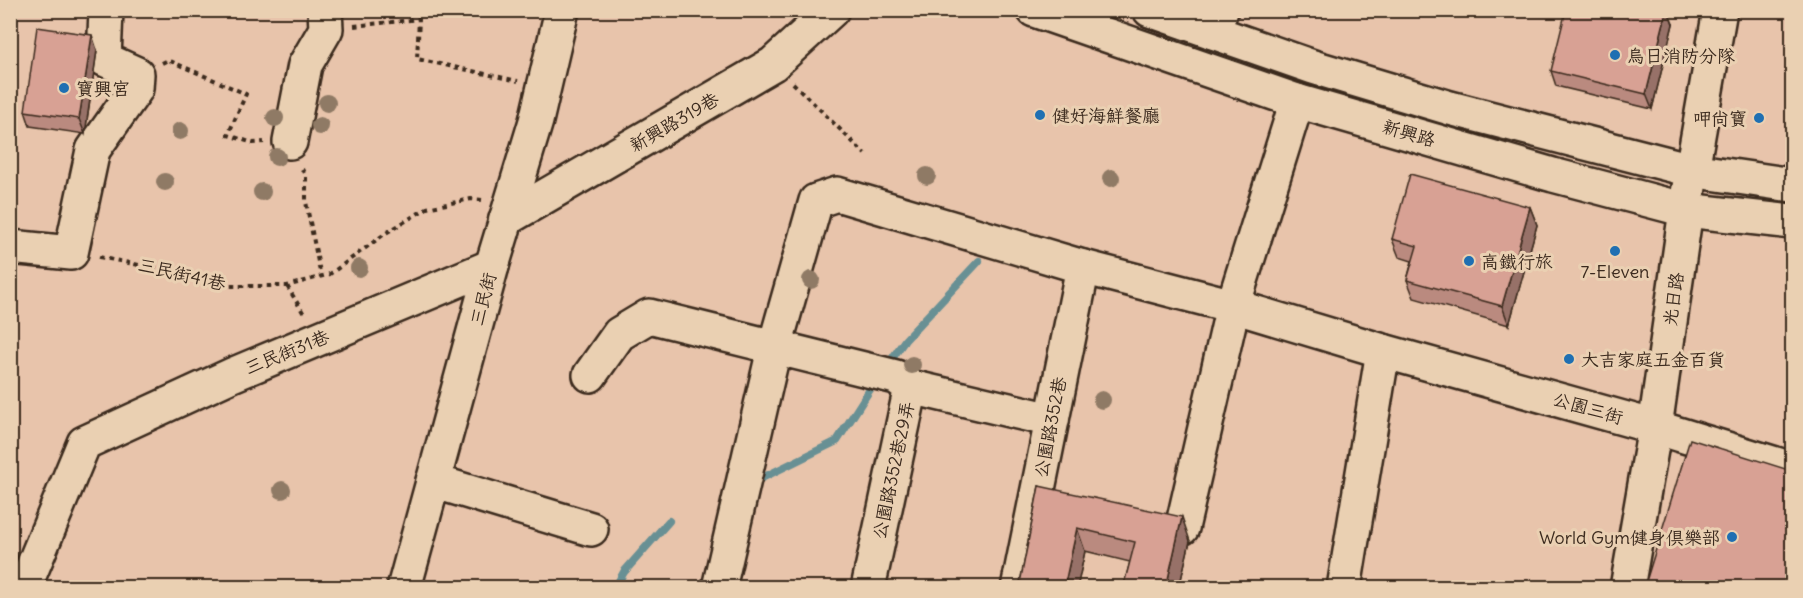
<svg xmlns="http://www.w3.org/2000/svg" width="1803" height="598" viewBox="0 0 1803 598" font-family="Delius,'LXGW WenKai TC',sans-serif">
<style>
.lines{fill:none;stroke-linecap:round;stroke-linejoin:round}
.stream{stroke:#689094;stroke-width:8}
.minor-casing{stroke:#3b2a1e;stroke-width:38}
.major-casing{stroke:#3b2a1e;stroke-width:38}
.path{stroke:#3b2a1e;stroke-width:4;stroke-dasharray:4.5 4.5;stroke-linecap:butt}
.minor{stroke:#ead0b2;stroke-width:33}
.major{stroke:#ead0b2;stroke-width:33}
.tree{fill:#8f7a65}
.wall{fill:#ba8a7f;stroke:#3b2a1e;stroke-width:1.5}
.shaded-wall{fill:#977168;stroke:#3b2a1e;stroke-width:1.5}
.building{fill:#d8a194;stroke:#3b2a1e;stroke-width:1.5}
.poi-dot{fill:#1f6fb2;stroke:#ead0b2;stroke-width:2}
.labels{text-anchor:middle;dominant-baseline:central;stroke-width:6;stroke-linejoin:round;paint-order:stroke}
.poi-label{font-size:18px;fill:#3b2a1e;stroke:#ead0b2;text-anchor:start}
.street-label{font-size:18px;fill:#3b2a1e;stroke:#ead0b2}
</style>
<rect width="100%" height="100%" fill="#e8c4ab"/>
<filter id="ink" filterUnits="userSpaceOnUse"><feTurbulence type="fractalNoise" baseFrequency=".0167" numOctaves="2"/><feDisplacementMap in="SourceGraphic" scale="12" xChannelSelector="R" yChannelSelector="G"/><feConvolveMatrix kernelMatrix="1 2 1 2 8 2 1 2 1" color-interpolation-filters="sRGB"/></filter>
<g filter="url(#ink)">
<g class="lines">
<g class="stream">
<path d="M887 366 905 340 979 261"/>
<path d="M762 478 837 441 876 380"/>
<path d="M615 588 624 572 669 521"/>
</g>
<g class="minor-casing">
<g id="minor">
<path d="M1213 32 1221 10"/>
<path d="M290 142 305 65 326 29 325 10"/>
<path d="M506 219 773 64 832 10"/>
<path d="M10 247 71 253 93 150 136 89 137 74 104 59 106 10"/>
<path d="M590 375 619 334 649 316 896 377 911 387"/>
<path d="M433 481 591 529"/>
<path d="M1182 528 1233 306 1297 101"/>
<path d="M24 588 84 443 232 375 492 266"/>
<path d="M404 588 492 266 536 121 562 10"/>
<path d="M719 588 774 349 816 201 837 194 1083 267 1233 306 1383 351 1655 427 1792 469"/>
<path d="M868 588 911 387 1052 420"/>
<path d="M1018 588 1083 267"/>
<path d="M1344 588 1383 351"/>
<path d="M1627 588 1655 427 1686 210"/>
</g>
</g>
<g class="major-casing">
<g id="major">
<path d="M1034 10 1297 101 1553 175 1686 210 1792 222"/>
<path d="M1150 10 1313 67 1450 108 1691 170 1792 185"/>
<path d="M1688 193 1720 10"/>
</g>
</g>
<g class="path">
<path d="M354 26 419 19 417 59 518 81"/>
<path d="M162 63 168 60 246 94 228 135 253 143 264 142"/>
<path d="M793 83 865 154"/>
<path d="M302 169 306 177V202L321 277"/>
<path d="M99 257 164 270 228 286H287L330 274 386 233 427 208 471 199 482 200"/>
<path d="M287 286 304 314"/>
</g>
<use href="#minor" class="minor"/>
<use href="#major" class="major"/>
</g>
<g class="tree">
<circle cx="327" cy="103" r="9"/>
<circle cx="275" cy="118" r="9"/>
<circle cx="320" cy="126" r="9"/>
<circle cx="180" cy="131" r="9"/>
<circle cx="277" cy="157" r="9"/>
<circle cx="927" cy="176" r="9"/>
<circle cx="1111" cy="178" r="9"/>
<circle cx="165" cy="182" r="9"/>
<circle cx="262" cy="192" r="9"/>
<circle cx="359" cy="268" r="9"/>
<circle cx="811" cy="280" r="9"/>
<circle cx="912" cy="365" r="9"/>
<circle cx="1102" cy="400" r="9"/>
<circle cx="282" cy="490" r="9"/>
</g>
<g class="wall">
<path d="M1673 24 1652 109 1556 86 1551 71Z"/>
<path d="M97 50 85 134 30 126 25 111Z"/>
<path d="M1530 207 1537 225 1509 325 1414 298 1407 280 1412 261 1399 257 1392 239Z"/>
<path d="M1039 486 1190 541 1179 588H1123L1130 562 1085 551 1077 588H1022L1020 583Z"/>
</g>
<g class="shaded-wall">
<path d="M1667 10H1668L1673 24 1652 109 1646 94Z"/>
<path d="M92 35 97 50 85 134 79 119Z"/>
<path d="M1530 207 1537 225 1509 325 1502 306Z"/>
<path d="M1182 517 1190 541 1179 588H1166Z"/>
<path d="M1077 528 1085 551 1077 588H1064Z"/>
</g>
<g class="building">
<path d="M1566 10H1667L1646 94 1551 71Z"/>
<path d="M37 27 92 35 79 119 25 111Z"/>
<path d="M1410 174 1530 207 1502 306 1407 280 1417 246 1392 239Z"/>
<path d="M1690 439 1792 471V588H1644Z"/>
<path d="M1039 486 1182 517 1166 588H1123L1135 542 1077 528 1064 588H1040L1020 583Z"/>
</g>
</g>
<g class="poi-dot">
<circle cx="1615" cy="55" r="6"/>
<circle cx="64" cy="88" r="6"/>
<circle cx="1040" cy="115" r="6"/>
<circle cx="1759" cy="118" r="6"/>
<circle cx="1615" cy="251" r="6"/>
<circle cx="1469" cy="261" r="6"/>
<circle cx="1569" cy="359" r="6"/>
<circle cx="1732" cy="537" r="6"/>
</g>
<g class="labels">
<g class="poi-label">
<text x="1627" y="55">烏日消防分隊</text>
<text x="76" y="88">寶興宮</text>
<text x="1052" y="115">健好海鮮餐廳</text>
<text x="1747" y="118" text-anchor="end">呷尚寶</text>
<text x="1481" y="261">高鐵行旅</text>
<text x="1615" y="271" text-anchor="middle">7-Eleven</text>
<text x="1581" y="359">大吉家庭五金百貨</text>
<text x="1720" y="537" text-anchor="end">World Gym健身俱樂部</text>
</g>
<g class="street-label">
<text transform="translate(674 122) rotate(-30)">新興路319巷</text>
<text transform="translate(1409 133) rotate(16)">新興路</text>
<text transform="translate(182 274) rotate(13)">三民街41巷</text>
<text transform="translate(483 299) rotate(-75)">三民街</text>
<text transform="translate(1673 299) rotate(-82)">光日路</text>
<text transform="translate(287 352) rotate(-22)">三民街31巷</text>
<text transform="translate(1588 408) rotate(16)">公園三街</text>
<text transform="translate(1050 427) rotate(-79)">公園路352巷</text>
<text transform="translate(893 470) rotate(-78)">公園路352巷29弄</text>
</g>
</g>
<rect width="1803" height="598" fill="none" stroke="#ead0b2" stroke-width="36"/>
<rect x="18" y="18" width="1767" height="562" fill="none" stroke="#3b2a1e" stroke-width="2" filter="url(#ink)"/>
</svg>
